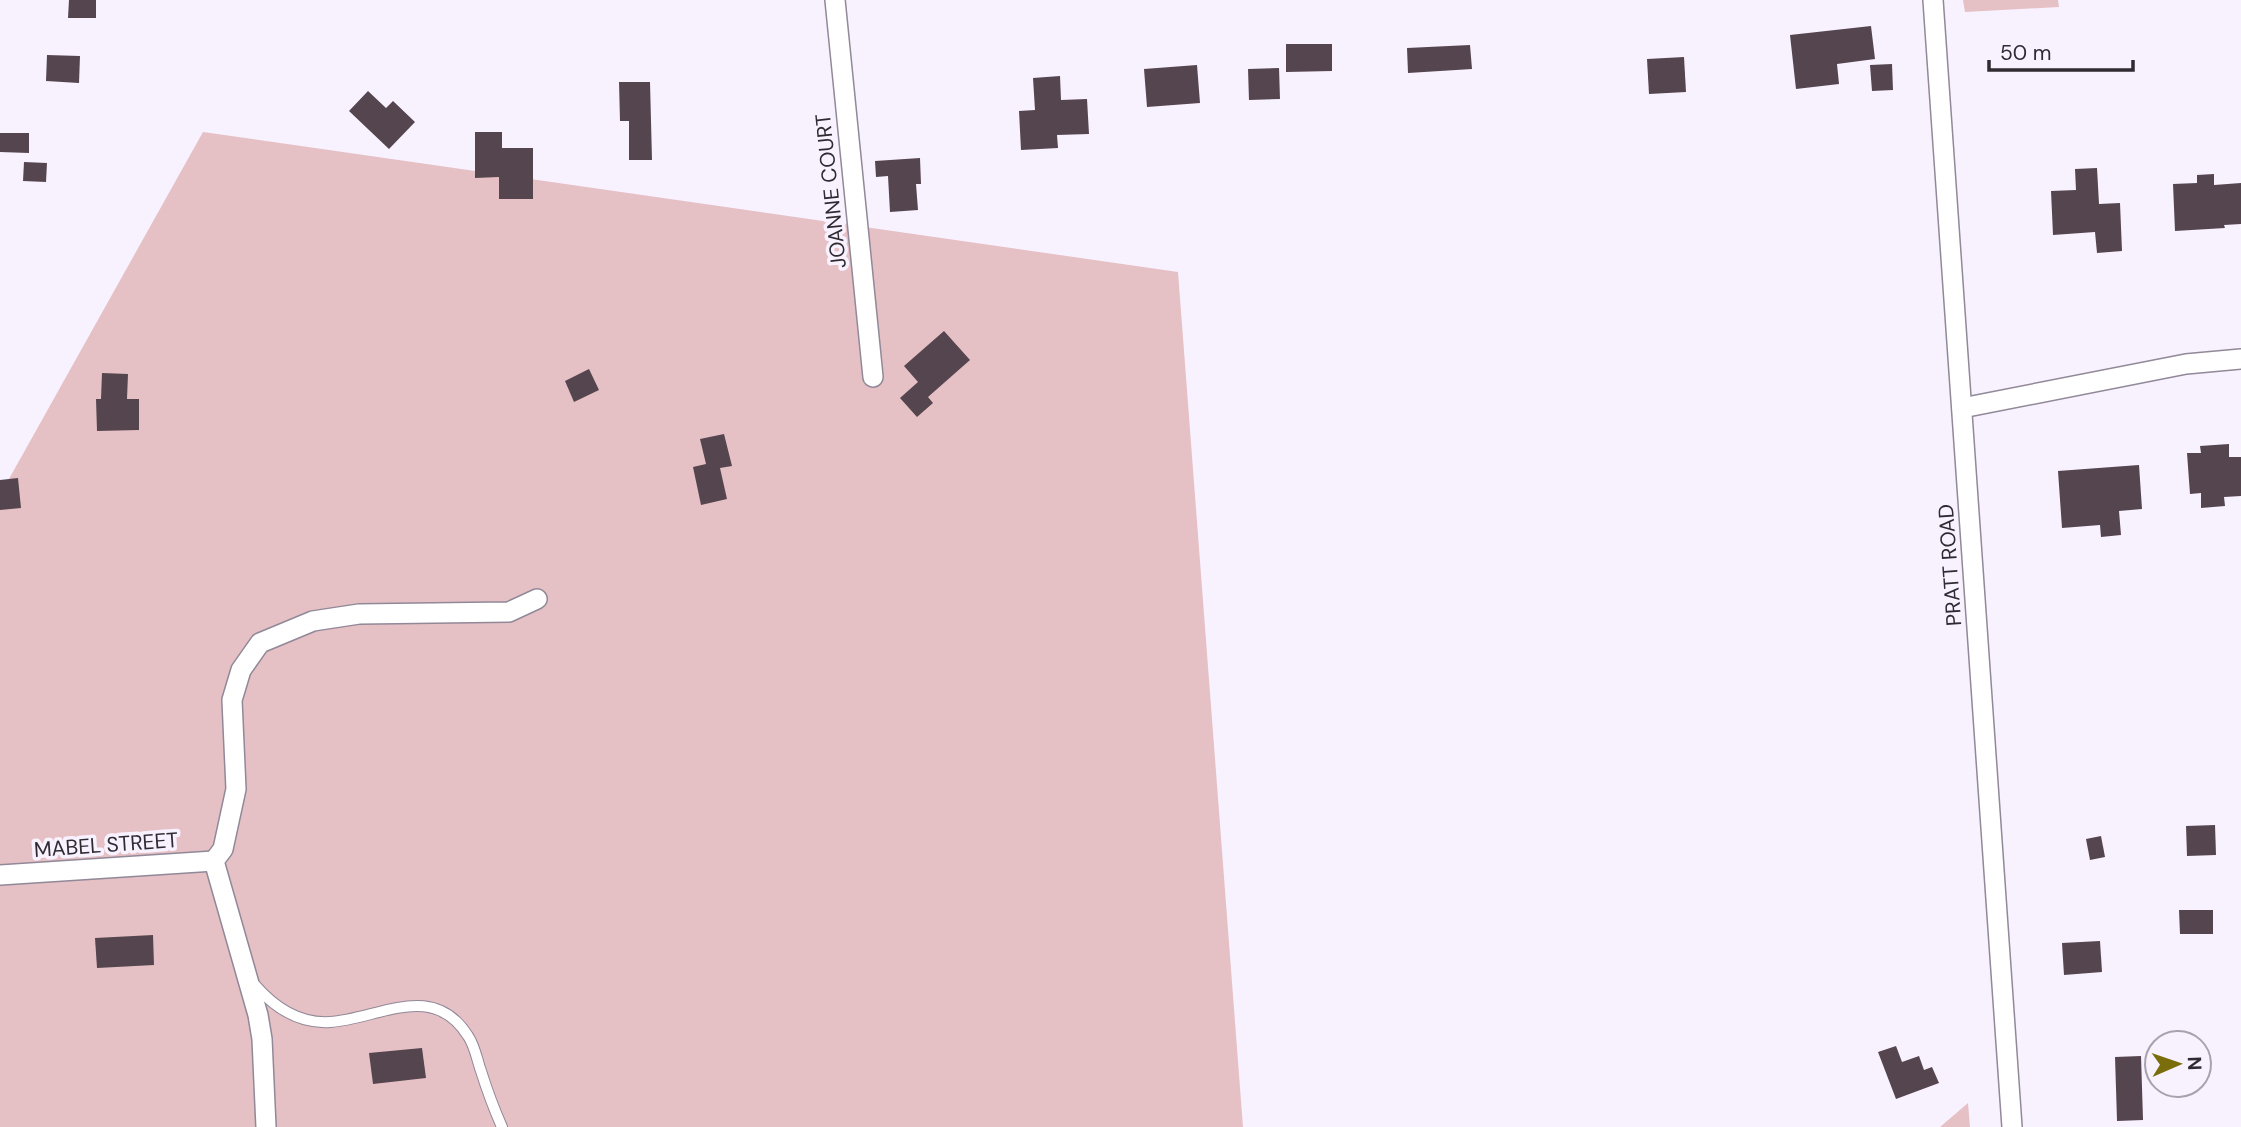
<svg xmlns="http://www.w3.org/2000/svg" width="2241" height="1127" viewBox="0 0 2241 1127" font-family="'DM Sans',sans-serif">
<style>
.green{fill:#e5c1c5}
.building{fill:#55454f}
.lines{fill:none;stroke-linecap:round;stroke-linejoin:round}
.service-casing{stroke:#918898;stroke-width:12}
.minor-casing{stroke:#918898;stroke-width:22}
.service{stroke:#fff;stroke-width:10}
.minor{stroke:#fff;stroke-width:19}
.labels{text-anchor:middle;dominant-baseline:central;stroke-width:7;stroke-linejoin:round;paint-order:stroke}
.street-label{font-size:21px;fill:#2f2b32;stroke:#f8f1ff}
</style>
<rect width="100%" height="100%" fill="#f8f1ff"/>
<g class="green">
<path d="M1963 0H2058L2059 7 1965 12Z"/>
<path d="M203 132 1178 272 1243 1127H0V495Z"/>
<path d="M1968 1103 1970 1127H1940Z"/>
</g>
<g class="building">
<path d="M69 0H96V18H68Z"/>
<path d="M1871 26 1875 59 1837 64 1839 84 1796 89 1790 35Z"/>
<path d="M1286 44H1332V71L1286 72Z"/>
<path d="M1470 45 1472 69 1408 73 1407 48Z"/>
<path d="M47 55 80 56 79 83 46 81Z"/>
<path d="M1684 57 1686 92 1649 94 1647 59Z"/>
<path d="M1892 64 1893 90 1872 91 1870 65Z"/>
<path d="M1197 65 1200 103 1147 107 1144 69Z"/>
<path d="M1279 68 1280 99 1249 100 1248 69Z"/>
<path d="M1060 76 1061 100 1087 99 1089 134 1057 135 1058 148 1021 150 1019 111 1035 110 1033 78Z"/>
<path d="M619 82H650L652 160H629V121H620Z"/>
<path d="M368 91 386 108 393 101 415 122 389 149 349 111Z"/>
<path d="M475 132H502V148H533V199H499V177L475 178Z"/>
<path d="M0 133H29V153L0 152Z"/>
<path d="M920 158 921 184H916L918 210 890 212 888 176 876 177 875 161Z"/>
<path d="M24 162 47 163 46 182 23 181Z"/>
<path d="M2097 168 2099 204 2120 203 2122 251 2097 253 2095 232 2053 235 2051 191 2076 190 2075 169Z"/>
<path d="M2214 174V185L2241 183V224L2224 225 2225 228 2175 231 2173 184 2197 183V175Z"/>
<path d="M944 331 970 360 928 397 933 403 917 417 900 398 918 382 904 366Z"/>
<path d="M589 369 599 390 574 402 565 381Z"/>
<path d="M102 373 128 374 127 399H139V430L97 431 96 399H101Z"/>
<path d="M724 434 732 466 720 468 727 499 701 505 693 467 706 464 700 439Z"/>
<path d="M2229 444V457H2241V496L2224 497 2225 506 2201 508V493L2190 494 2187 453H2201L2200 446Z"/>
<path d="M2139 465 2142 509 2119 511 2121 535 2101 537 2100 525 2062 528 2058 471Z"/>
<path d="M18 478 21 508 0 510V480Z"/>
<path d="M2215 825 2216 855 2187 856 2186 826Z"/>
<path d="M2101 836 2105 857 2090 860 2086 839Z"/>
<path d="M2179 910H2213V934H2180Z"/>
<path d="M153 935 154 965 97 968 95 938Z"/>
<path d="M2100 941 2102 972 2064 975 2062 943Z"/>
<path d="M1896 1046 1902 1062 1919 1056 1924 1070 1932 1067 1939 1083 1896 1099 1878 1052Z"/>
<path d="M422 1048 426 1078 373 1084 369 1053Z"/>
<path d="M2141 1056 2143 1120 2117 1121 2115 1057Z"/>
</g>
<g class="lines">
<g class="service-casing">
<path id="service" d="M255 985C274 1007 299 1024 330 1022 378 1019 433 980 468 1036 475 1046 477 1060 481 1071 487 1090 494 1109 502 1127"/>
</g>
<g class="minor-casing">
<g id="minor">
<path d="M835 0 873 377"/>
<path d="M1933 0 2012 1127"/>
<path d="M1962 408 2186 364 2241 359"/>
<path d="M0 875 214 861"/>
<path d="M266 1127 262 1039 258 1015 214 861 223 849 236 789 232 700 241 670 260 643 313 621 359 614 509 612 537 599"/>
</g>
</g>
<use href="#service" class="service"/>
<use href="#minor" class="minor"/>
</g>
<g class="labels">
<g class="street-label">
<text transform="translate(831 191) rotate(-96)">JOANNE COURT</text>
<text transform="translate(1950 565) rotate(-94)">PRATT ROAD</text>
<text transform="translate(106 845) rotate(-4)">MABEL STREET</text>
</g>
</g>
<g transform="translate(2178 1064) rotate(88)"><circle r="33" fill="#f8f1ff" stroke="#a8a2ad" stroke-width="2"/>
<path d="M0-5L12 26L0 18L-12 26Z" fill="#796e0b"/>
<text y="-10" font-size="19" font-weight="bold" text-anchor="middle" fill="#2f2b32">N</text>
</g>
<path d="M1989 60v10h144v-10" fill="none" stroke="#2f2b32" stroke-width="3.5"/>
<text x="2000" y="60" font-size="21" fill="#2f2b32" stroke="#f8f1ff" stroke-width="5" paint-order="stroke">50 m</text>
</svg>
